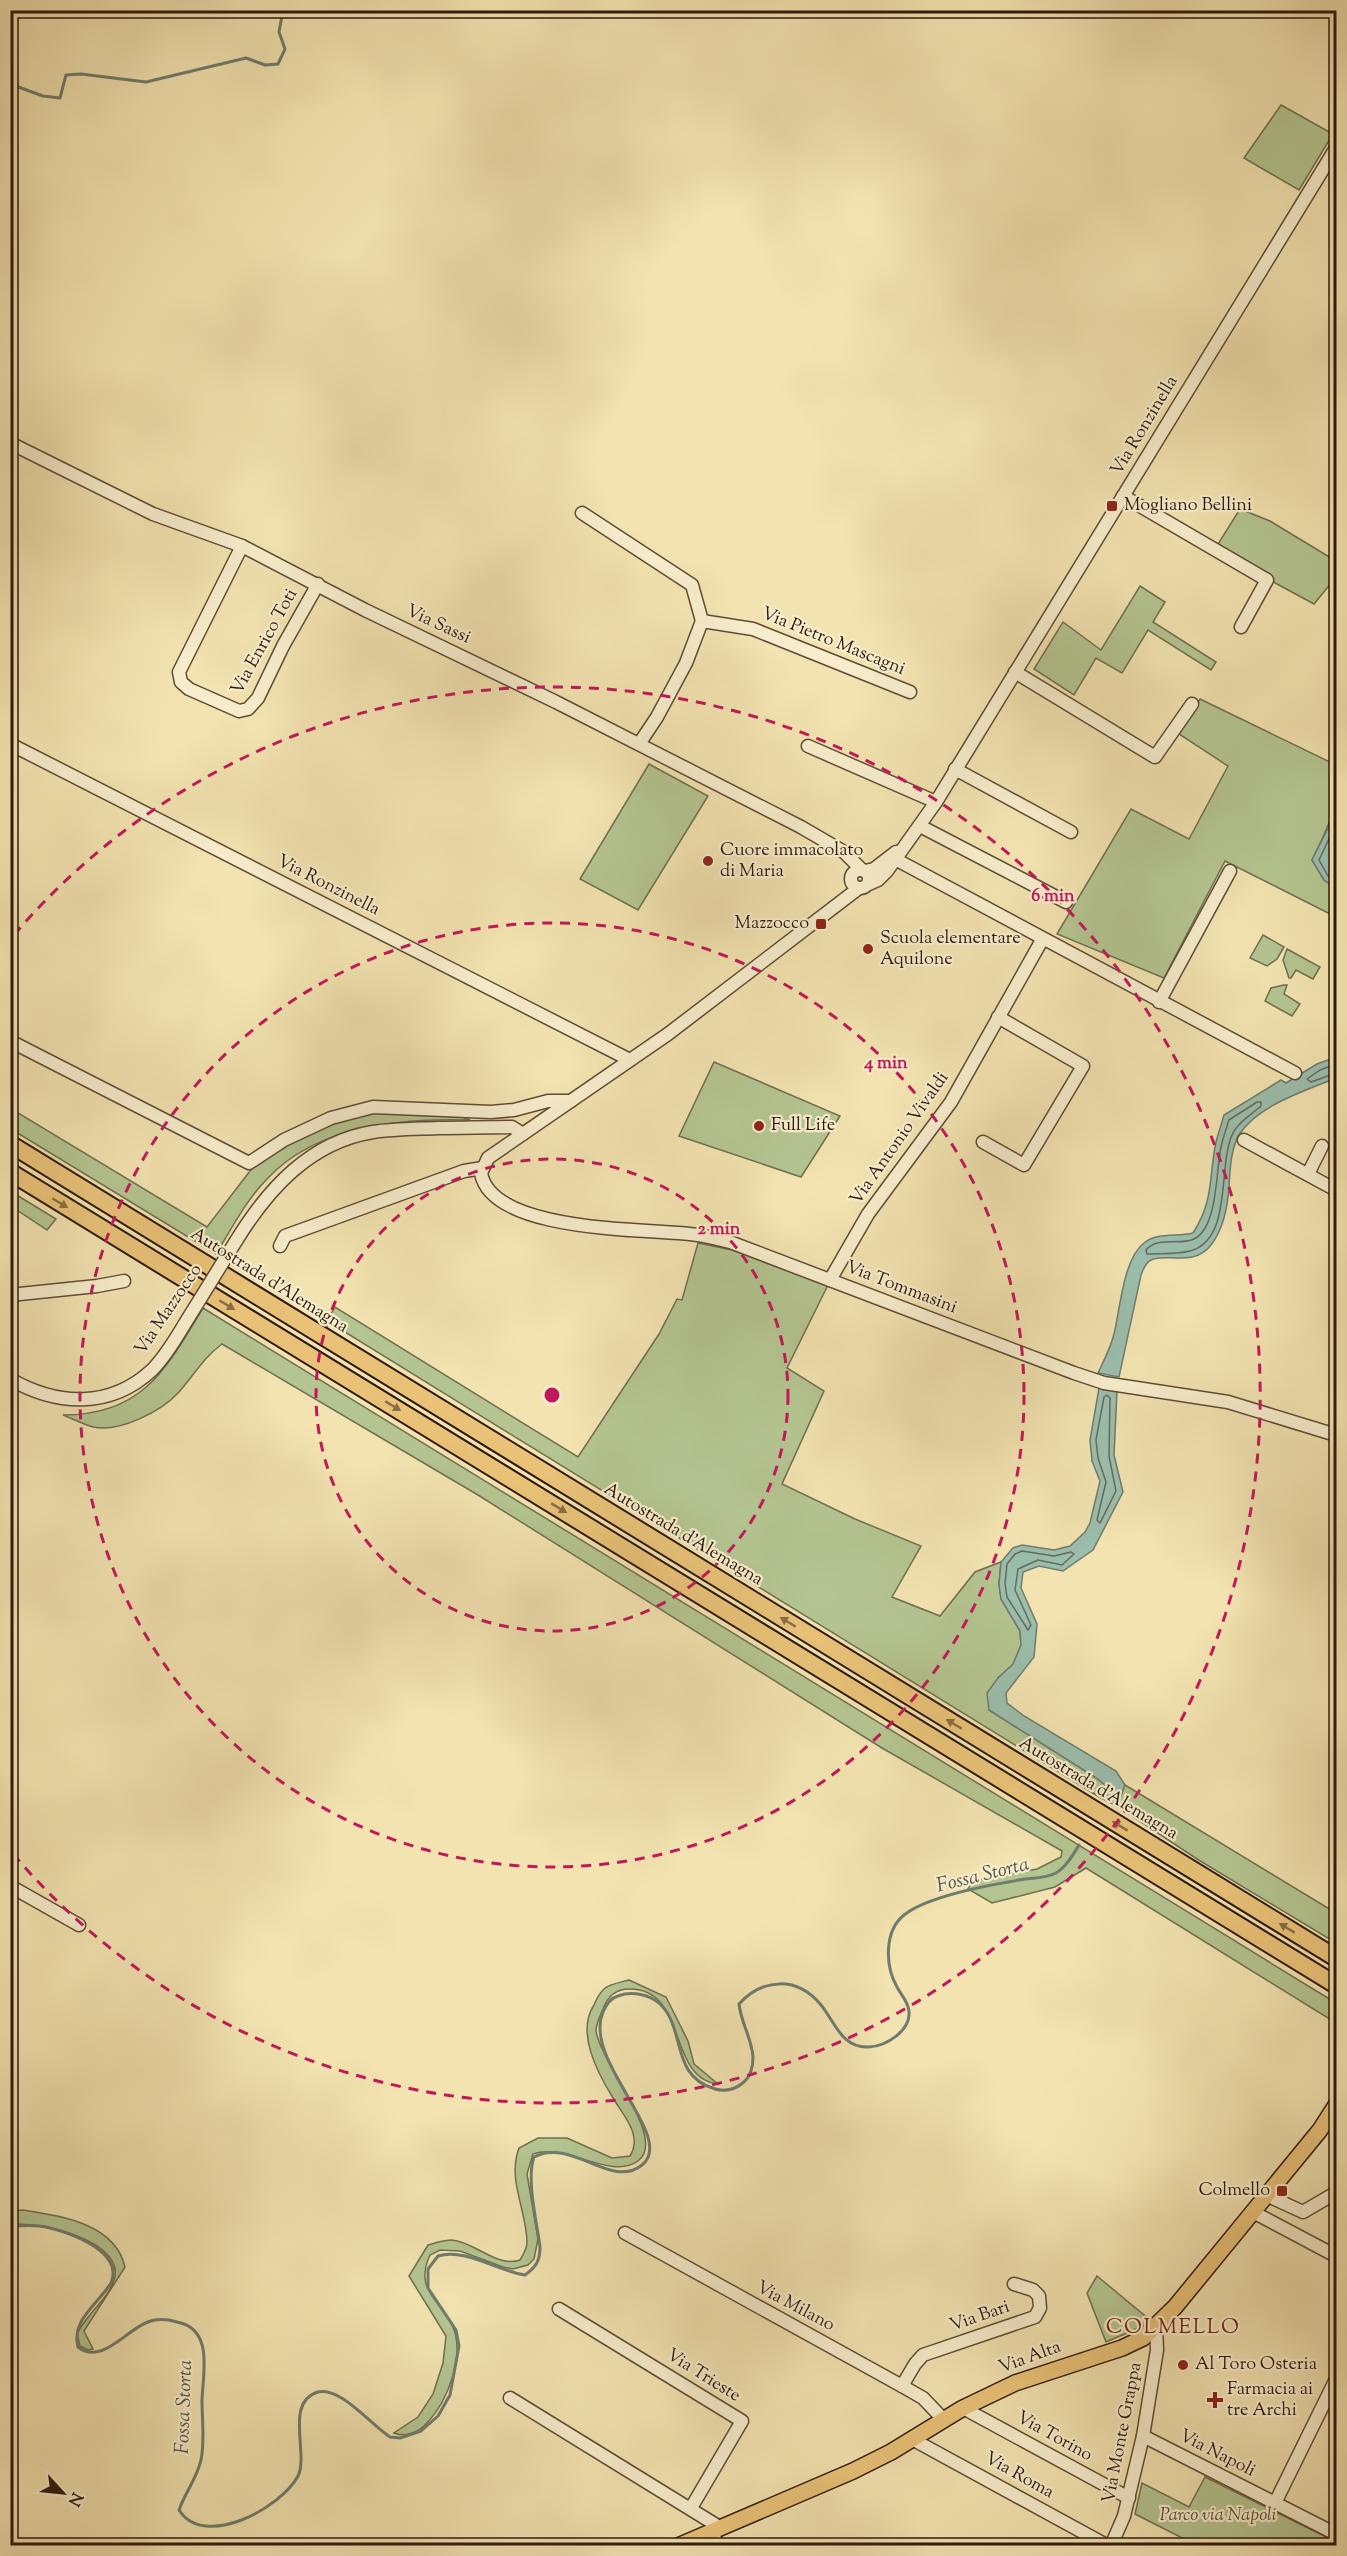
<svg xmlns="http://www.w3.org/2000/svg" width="1347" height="2556" viewBox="0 0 1347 2556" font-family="'Sorts Mill Goudy',serif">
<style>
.green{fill:#b4c591;stroke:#706f50;stroke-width:1.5}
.water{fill:#9bbead;stroke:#6f7c6e;stroke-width:1.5}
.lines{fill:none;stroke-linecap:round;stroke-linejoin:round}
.shore{stroke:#646c5e;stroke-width:1.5}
.stream{stroke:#6f7c6e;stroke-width:3}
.minor-casing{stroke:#5e4c37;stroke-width:15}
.major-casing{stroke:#2d190f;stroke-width:18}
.highway-casing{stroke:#2d190f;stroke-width:20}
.minor{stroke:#f7edcc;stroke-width:12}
.major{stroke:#e9c278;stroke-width:15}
.highway{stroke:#e9c278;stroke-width:16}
.minor-bridge-casing{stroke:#5e4c37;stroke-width:15;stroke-linecap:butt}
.minor-bridge{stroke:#f7edcc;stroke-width:12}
.oneway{fill:#8b6e44}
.ring{fill:none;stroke:#c2185b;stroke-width:3;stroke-dasharray:10 8}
.poi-dot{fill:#8f2418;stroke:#f7edcc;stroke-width:2}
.labels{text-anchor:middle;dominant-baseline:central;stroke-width:4.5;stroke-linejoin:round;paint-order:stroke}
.street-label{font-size:18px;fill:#2d190f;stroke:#f7edcc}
.poi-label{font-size:18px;fill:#2d190f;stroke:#f7edcc;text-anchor:start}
.park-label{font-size:18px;font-style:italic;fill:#564d36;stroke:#f7edcc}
.water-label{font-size:20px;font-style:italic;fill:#545346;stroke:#f7edcc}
.quarter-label{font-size:21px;letter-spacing:1.5px;fill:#7a1f14;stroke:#f7edcc}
.centre{fill:#c2185b;stroke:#f7edcc;stroke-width:3}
.ring-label{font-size:18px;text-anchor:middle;font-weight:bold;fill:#c2185b;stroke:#f7edcc;stroke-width:4.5;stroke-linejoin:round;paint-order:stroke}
</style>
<rect width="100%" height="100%" fill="#f2e3b0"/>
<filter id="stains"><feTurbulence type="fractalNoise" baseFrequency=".00333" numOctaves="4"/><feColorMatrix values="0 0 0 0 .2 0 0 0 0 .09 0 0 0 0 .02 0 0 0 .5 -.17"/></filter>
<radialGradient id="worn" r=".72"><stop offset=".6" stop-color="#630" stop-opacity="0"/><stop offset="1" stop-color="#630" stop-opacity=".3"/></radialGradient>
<g class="green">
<path d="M1281 105 1333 134 1299 190 1244 158Z"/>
<path d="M1240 509 1270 521 1336 561V577L1314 604 1277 584 1218 544Z"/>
<path d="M1140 586 1165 602 1153 622 1216 662 1211 670 1148 630 1122 673 1096 658 1074 695 1034 669 1063 622 1101 650Z"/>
<path d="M1200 699 1336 765C1341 802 1328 828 1312 860L1324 880 1336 888V917L1225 861 1164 978 1057 934 1131 809 1189 839 1228 766 1179 734Z"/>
<path d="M649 764 708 796 638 910 580 879Z"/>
<path d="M1263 935 1284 947 1277 959 1267 966 1250 958Z"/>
<path d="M1287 949 1320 967 1313 979 1296 970 1291 978H1289L1283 960Z"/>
<path d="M1284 985H1287L1284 994 1300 1004 1292 1016 1265 1001 1271 988Z"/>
<path d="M714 1062 840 1116 801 1177 679 1136Z"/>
<path d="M436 1107 470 1120C401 1118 318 1125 268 1178 246 1200 232 1228 216 1254L11 1129 10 1108 207 1227 253 1167 300 1130 365 1109Z"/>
<path d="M10 1191 56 1219 47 1230 11 1206Z"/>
<path d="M698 1243 742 1252 830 1281 787 1368 824 1391 782 1484 855 1519 921 1546 892 1597 940 1616 975 1572 1001 1562 999 1584 1001 1599 1020 1631 1021 1645 1013 1665 998 1678 989 1710 1095 1777 1105 1785 1101 1798 327 1321 335 1307 578 1457 659 1334 677 1299 682 1300Z"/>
<path d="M203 1308 1336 2003V2023L1086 1868 1055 1887 992 1903 968 1889 972 1881 1037 1869 1061 1857 1062 1851 882 1748 478 1495 222 1344C203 1358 195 1374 179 1392 162 1411 119 1433 93 1427 83 1424 73 1419 63 1415 143 1415 166 1369 203 1308Z"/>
<path d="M1125 1785 1336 1913V1943L1197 1859 1117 1806Z"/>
<path d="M629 1980 666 1997 688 2041 694 2064 718 2084C667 2079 688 1988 629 1989 615 1989 607 1998 603 2009 600 2016 596 2024 596 2031 600 2061 668 2140 638 2161 610 2181 566 2142 533 2154L527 2174 538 2239 534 2259 528 2265 513 2269 503 2267 460 2251 440 2250 430 2255C414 2289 439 2299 452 2325 466 2354 448 2401 427 2423 419 2432 405 2438 394 2433L418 2417 433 2394 443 2363 446 2336 409 2276 428 2245C435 2243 444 2240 452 2240 475 2242 497 2268 520 2260 523 2255 527 2248 527 2243 527 2211 507 2180 519 2148L538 2138H567L612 2158 630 2156C643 2135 623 2115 613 2098 597 2072 576 2032 594 2005 596 2000 600 1993 604 1989 609 1984 622 1982 629 1980Z"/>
<path d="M23 2210C60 2216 115 2223 125 2267L84 2331 93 2349 88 2350 80 2346 77 2334C86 2314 107 2301 114 2280 127 2241 37 2220 11 2225V2211Z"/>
<path d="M1097 2276 1150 2320 1134 2330 1106 2342 1087 2293Z"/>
<path d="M1205 2477 1334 2541 1335 2545H1196L1135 2514 1142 2483 1189 2507Z"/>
</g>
<g class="water">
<path d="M1336 789V888L1324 880 1312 860 1333 818Z"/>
<path d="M1336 1057V1078C1305 1091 1258 1105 1239 1135 1231 1148 1230 1170 1229 1185 1228 1205 1224 1228 1211 1245 1193 1268 1166 1252 1151 1260 1145 1263 1143 1270 1141 1275L1119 1377 1098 1373C1104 1360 1111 1347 1114 1334 1120 1310 1123 1259 1144 1243 1157 1232 1177 1237 1193 1233 1213 1202 1209 1181 1215 1147 1217 1136 1221 1126 1224 1115L1281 1080 1286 1083 1317 1064Z"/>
<path d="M1099 1388 1117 1391 1114 1455 1123 1492 1093 1550 1063 1571 1039 1566 1023 1572 1021 1588 1037 1624 1034 1657 1006 1693 1007 1703 1024 1716 1116 1771 1125 1785 1117 1806 1101 1798 1105 1785 1095 1777 989 1710 987 1693 998 1678 1013 1664 1021 1645 1020 1631 1001 1599 999 1584 1001 1562 1013 1548 1022 1545 1054 1550 1070 1546 1085 1532 1090 1523 1100 1481 1092 1461 1090 1440Z"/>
</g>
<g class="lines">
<g class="shore">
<path d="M1336 824 1319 860 1328 876 1336 881"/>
<path d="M1336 1064 1320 1070 1307 1079 1311 1082 1336 1073"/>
<path d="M1257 1102H1261V1106C1252 1114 1237 1123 1232 1135 1218 1167 1232 1236 1193 1250 1180 1255 1160 1253 1147 1254L1146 1250C1158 1236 1179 1246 1194 1239 1218 1228 1216 1169 1221 1147 1223 1138 1226 1129 1229 1120Z"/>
<path d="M1107 1395 1110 1398 1109 1456 1116 1491 1100 1523 1097 1520 1106 1482 1098 1458 1096 1440 1104 1397Z"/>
<path d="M1022 1551 1054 1556 1071 1552 1074 1554 1062 1565 1038 1560 1018 1569 1015 1590 1031 1625 1028 1630 1007 1597 1005 1584 1007 1564 1015 1554Z"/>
</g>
<g class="stream">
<path d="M10 84 43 96 60 98 66 75 81 74 146 82 246 58 265 65 278 64 285 49 279 32 283 10"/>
<path d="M10 2226C20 2226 29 2225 39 2226 63 2229 125 2250 111 2283 98 2304 71 2320 78 2347 104 2367 129 2324 155 2320 162 2319 170 2320 177 2322 214 2329 203 2373 202 2400 202 2420 205 2441 201 2460 197 2478 185 2493 179 2510 204 2550 281 2508 298 2476 309 2454 284 2402 318 2392 340 2386 371 2425 390 2437L400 2438 421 2431 438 2416 450 2395 459 2346 456 2330 428 2288V2269L438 2256C466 2248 497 2271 525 2275 536 2267 540 2261 540 2247 537 2223 526 2179 534 2157 572 2137 611 2190 642 2165 677 2137 582 2061 603 2012 606 2005 611 1998 618 1996 632 1991 650 1994 661 2005 686 2030 670 2076 715 2089 726 2092 736 2089 744 2082 751 2076 753 2065 753 2057 752 2039 741 2023 739 2004 763 1978 797 1976 821 2005 835 2022 842 2049 869 2047 886 2046 911 2031 909 2011 908 2001 901 1995 897 1987 885 1966 884 1931 904 1915 927 1896 994 1884 1025 1879 1035 1878 1047 1878 1056 1873 1066 1867 1073 1855 1079 1845"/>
</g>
<g class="minor-casing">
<g id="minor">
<path d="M10 443 153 514 242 546 365 610 556 702 801 827 844 852 862 870"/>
<path d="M1123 496 1267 580 1241 627"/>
<path d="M582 513 692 585 702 621"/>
<path d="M242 546 179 672 181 682 189 689 239 711 248 709 258 698 283 646 318 584"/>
<path d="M1015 672 1155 757 1192 704"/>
<path d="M10 744 630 1060"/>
<path d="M639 744 657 717 686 663 702 621 753 629 910 692"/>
<path d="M808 746 936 802"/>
<path d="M955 769 1071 832"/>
<path d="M920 826 1066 902"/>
<path d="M895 859 1295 1073"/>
<circle cx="860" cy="879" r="9"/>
<path d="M865 871 874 869 896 852"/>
<path d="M869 884 878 880 887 871 936 802 1336 148"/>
<path d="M859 888 668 1034 488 1158 481 1173C491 1232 643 1229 690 1234 703 1235 717 1239 730 1242L1074 1373 1104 1383 1228 1402 1336 1435"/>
<path d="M1159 1002 1230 871"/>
<path d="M10 1041 249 1163 284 1140 331 1118 373 1107 491 1112 514 1110 548 1101H571"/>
<path d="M1244 1140 1336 1190"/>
<path d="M983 1142 1024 1165 1083 1066 998 1017"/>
<path d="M1308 1174 1322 1146"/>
<path d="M236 1241C268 1189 310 1142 373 1132 394 1129 416 1129 438 1128 462 1128 487 1127 512 1127L523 1134"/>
<path d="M280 1246 285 1236 464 1171 483 1168"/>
<path d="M830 1280 868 1214 951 1102 1042 940"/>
<path d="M10 1295 97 1286 124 1281"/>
<path d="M10 1379C57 1406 110 1409 152 1370 165 1357 175 1340 184 1325"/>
<path d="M10 1886 79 1925"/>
<path d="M1266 2195 1303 2212 1332 2195 1336 2196"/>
<path d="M1253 2212 1336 2256"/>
<path d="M625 2233 902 2386 923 2398 944 2420"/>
<path d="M559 2309 742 2421 691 2508"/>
<path d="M902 2386 915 2364 923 2355 1035 2317 1040 2308 1039 2296 1033 2290 1014 2284"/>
<path d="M510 2398 721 2528"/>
<path d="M963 2408 1129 2498"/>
<path d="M1143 2436 1336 2534"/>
<path d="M912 2439 1108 2546"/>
<path d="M1275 2503 1336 2379"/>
<path d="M713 2532 717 2546"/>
<path d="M1111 2546 1124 2516 1143 2436 1157 2350 1156 2325"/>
</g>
</g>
<g class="major-casing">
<path id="major" d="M678 2546 853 2471 891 2452 963 2408 1015 2383 1122 2348 1143 2338 1175 2307 1320 2130 1336 2105"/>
</g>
<g class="highway-casing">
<g id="highway">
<path d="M10 1144 1336 1958"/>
<path d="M10 1172 1336 1985"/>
</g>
</g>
<use href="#minor" class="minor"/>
<use href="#major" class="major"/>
<use href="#highway" class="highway"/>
<g class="minor-bridge-casing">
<path id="minor-bridge" d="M184 1325 236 1241"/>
</g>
<use href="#minor-bridge" class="minor-bridge"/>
</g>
<defs><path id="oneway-solid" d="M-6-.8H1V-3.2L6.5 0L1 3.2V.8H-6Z" transform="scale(1.5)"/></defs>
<g class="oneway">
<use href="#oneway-solid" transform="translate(60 1203) rotate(31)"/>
<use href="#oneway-solid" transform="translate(227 1305) rotate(31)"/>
<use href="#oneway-solid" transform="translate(393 1406) rotate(31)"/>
<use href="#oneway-solid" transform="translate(559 1508) rotate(31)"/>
<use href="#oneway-solid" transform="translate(788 1622) rotate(-149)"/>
<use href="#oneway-solid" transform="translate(954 1724) rotate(-149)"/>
<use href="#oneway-solid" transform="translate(1120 1826) rotate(-149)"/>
<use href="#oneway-solid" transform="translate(1287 1928) rotate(-149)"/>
</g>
<g class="ring">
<circle cx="552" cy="1395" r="236"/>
<circle cx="552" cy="1395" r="472"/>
<path d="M14 935A708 708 0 1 1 14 1855"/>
</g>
<g class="poi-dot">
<rect x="1106" y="500" width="12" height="12" rx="3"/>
<circle cx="708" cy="861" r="6"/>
<rect x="815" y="918" width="12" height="12" rx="3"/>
<circle cx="868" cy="949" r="6"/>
<circle cx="759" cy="1126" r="6"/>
<rect x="1276" y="2185" width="12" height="12" rx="3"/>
<circle cx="1183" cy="2365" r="6"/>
<path d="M1212 2391h6v6h6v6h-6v6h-6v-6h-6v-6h6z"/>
</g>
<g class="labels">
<g class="street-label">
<text transform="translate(1145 426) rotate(-59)">Via Ronzinella</text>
<text transform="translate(438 625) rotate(25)">Via Sassi</text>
<text transform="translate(265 642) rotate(-61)">Via Enrico Toti</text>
<text transform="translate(833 642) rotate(22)">Via Pietro Mascagni</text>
<text transform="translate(328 886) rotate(27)">Via Ronzinella</text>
<text transform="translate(900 1139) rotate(-55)">Via Antonio Vivaldi</text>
<text transform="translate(269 1281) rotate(32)">Autostrada d'Alemagna</text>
<text transform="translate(901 1288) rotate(21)">Via Tommasini</text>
<text transform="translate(169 1310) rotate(-56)">Via Mazzocco</text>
<text transform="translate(683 1535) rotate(31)">Autostrada d'Alemagna</text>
<text transform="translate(1098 1789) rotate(31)">Autostrada d'Alemagna</text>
<text transform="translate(795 2307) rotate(28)">Via Milano</text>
<text transform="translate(980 2317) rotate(-19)">Via Bari</text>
<text transform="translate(1030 2358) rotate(-20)">Via Alta</text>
<text transform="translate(703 2376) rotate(32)">Via Trieste</text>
<text transform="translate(1123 2433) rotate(-79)">Via Monte Grappa</text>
<text transform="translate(1054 2437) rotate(29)">Via Torino</text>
<text transform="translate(1217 2454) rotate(27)">Via Napoli</text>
<text transform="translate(1019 2476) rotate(29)">Via Roma</text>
</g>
<g class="poi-label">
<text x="1124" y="506">Mogliano Bellini</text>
<text x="720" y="851">Cuore immacolato<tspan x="720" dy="21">di Maria</tspan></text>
<text x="809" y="924" text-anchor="end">Mazzocco</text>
<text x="880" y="939">Scuola elementare<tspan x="880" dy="21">Aquilone</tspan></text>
<text x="771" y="1126">Full Life</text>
<text x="1270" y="2191" text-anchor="end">Colmello</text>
<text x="1195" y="2365">Al Toro Osteria</text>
<text x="1227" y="2390">Farmacia ai<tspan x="1227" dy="21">tre Archi</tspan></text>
</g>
<g class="park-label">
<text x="1218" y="2516">Parco via Napoli</text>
</g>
<g class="water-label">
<text transform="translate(983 1876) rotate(-14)">Fossa Storta</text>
<text transform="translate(185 2407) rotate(-88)">Fossa Storta</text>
</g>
<g class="quarter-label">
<text x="1173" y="2328">COLMELLO</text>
</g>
</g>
<circle cx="552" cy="1395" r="9" class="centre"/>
<g class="ring-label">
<text x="1053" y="901">6 min</text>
<text x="886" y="1068">4 min</text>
<text x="719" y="1234">2 min</text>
</g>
<rect width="1347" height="2556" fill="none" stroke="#f2e3b0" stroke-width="36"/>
<rect x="12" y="12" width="1323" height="2532" fill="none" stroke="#2d190f" stroke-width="3"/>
<rect x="18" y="18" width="1311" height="2520" fill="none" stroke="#2d190f" stroke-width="1.5"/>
<g transform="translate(63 2493) rotate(117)" stroke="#f7edcc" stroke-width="4.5" paint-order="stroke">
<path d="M0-4.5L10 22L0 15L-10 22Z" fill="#2d190f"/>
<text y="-9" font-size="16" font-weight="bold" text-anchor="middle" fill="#2d190f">N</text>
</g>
<rect width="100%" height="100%" filter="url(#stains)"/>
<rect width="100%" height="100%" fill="url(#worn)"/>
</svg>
